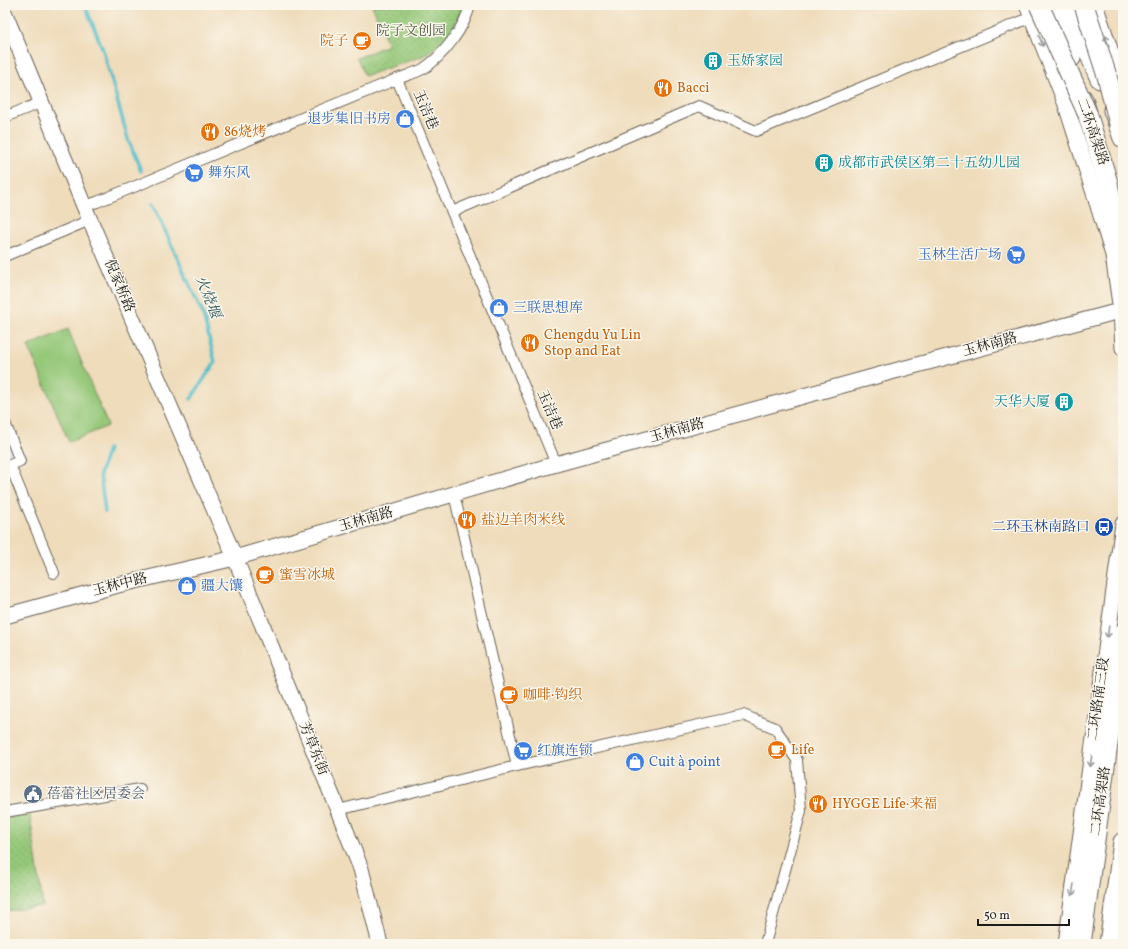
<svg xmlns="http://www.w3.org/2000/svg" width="1128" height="949" viewBox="0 0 1128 949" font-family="Vollkorn,'Noto Serif SC',serif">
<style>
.built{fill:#cadcf9}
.grass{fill:url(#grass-dots);stroke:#58724a}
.pitch{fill:#95c879;stroke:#58724a}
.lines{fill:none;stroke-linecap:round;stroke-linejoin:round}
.stream{stroke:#50bdc9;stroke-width:3.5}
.street-casing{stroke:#665f54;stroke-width:12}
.secondary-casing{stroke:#665f54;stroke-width:17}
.highway-casing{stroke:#665f54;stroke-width:21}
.street{stroke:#fff;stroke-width:10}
.secondary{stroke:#fff;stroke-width:15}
.highway{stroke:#fff;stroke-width:19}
.highway-bridge-casing{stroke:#665f54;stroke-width:21;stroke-linecap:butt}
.highway-bridge{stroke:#fff;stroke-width:19}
.oneway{stroke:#999}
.labels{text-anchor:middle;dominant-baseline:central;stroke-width:3;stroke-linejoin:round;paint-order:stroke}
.park-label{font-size:14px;fill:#46583d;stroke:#fbf7ec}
.food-label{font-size:14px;fill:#c56008;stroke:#fbf7ec;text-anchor:start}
.culture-label{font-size:14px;fill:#0d838f;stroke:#fbf7ec;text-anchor:start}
.street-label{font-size:14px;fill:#1c1c1c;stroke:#fbf7ec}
.shop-label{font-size:14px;fill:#366cbe;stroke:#fbf7ec;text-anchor:start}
.transit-label{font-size:14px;fill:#164399;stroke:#fbf7ec;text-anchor:end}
.service-label{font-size:14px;fill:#4e5e75;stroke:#fbf7ec;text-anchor:start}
.water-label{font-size:15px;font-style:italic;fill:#315c61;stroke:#fbf7ec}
</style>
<defs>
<pattern id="grass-dots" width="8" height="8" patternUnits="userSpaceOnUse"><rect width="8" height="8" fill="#95c879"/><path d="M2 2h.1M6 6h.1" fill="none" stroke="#80ab68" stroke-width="1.8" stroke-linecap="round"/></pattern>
</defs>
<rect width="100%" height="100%" fill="#fbf7ec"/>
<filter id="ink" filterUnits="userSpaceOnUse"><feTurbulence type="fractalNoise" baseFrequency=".025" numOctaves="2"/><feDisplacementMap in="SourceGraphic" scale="8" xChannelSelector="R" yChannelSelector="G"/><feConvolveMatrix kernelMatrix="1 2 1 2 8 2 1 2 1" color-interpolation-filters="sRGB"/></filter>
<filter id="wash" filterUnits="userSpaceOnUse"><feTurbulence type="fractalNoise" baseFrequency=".012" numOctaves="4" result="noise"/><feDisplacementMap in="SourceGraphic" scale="16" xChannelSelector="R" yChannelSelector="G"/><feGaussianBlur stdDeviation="0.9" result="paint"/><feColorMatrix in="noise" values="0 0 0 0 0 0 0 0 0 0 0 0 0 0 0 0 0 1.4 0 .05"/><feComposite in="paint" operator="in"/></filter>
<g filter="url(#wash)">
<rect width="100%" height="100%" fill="#efdcbb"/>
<path class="built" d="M5 437 12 454 5 457Z"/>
<g class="grass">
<path d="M372 5H464L449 38 423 56 365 76 357 58 388 45Z"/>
<path d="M30 815 43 906 5 911V818Z"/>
</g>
<path class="pitch" d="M68 329 108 426 69 442 28 346Z"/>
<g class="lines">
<g class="stream">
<path d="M85 5 103 50 128 139 141 171"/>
<path d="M153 204 203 314 215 362 191 399"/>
<path d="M105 512 100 474 108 449"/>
</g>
</g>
</g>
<g filter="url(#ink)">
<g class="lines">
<g class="street-casing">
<g id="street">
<path d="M397 79C405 76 415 73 423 69 442 57 465 28 470 5"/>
<path d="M5 117 42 102"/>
<path d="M84 206 97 202 397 79 556 464"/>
<path d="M452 212 699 106 756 131 1032 17"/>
<path d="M5 256 90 220"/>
<path d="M5 423 20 461 10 465 54 573"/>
<path d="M454 494 517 766"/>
<path d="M338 810 517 766 743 715 775 728 797 760 801 811 765 944"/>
<path d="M5 812 140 789"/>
</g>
</g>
<g class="secondary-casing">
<g id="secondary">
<path d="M1027 5 1065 102 1094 193 1113 255 1121 311 1123 348"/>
<path d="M1095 5 1111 52 1123 91"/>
<path d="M5 14 84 206 235 558 338 810 361 869 380 944"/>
<path d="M5 616 118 585 235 558 556 464 887 373 1123 310"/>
<path d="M1066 944 1123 524"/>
</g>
</g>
<g class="highway-casing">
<g id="highway">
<path d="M1052 5 1071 58"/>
<path d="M1069 5 1100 79"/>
<path d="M1083 99 1108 183 1123 266"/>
<path d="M1113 110 1123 138"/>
<path d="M1081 944 1123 633"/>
<path d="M1109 944 1123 842"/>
</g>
</g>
<use href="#street" class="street"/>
<use href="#secondary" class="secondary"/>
<use href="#highway" class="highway"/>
<g class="highway-bridge-casing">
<g id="highway-bridge">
<path d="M1039 5 1088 115"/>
<path d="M1084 5 1107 76 1119 124"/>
</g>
</g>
<use href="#highway-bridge" class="highway-bridge"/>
</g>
<defs><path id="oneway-shaft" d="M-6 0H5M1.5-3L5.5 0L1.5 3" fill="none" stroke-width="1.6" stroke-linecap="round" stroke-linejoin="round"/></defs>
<g class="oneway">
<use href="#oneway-shaft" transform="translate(1041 41) rotate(69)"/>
<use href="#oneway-shaft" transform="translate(1107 41) rotate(-109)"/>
<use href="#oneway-shaft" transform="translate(1108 632) rotate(98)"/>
<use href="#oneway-shaft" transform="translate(1091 761) rotate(98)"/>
<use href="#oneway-shaft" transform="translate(1073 890) rotate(98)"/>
</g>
</g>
<defs>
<g id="cafe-disc" transform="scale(1)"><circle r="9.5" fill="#e8710a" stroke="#fbf7ec"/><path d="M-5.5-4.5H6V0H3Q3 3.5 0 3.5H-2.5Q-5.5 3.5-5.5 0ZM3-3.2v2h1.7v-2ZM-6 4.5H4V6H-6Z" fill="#fff"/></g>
<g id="building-disc" transform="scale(1)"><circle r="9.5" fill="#0f9aa8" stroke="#fbf7ec"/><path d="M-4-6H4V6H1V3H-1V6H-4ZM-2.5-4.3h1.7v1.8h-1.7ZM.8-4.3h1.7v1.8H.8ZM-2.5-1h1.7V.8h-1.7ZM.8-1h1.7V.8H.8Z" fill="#fff"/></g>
<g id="restaurant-disc" transform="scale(1)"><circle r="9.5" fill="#e8710a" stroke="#fbf7ec"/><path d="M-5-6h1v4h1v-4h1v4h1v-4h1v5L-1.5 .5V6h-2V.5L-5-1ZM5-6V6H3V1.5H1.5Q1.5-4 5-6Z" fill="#fff"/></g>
<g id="shop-disc" transform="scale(1)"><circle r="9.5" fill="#3f7fe0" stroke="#fbf7ec"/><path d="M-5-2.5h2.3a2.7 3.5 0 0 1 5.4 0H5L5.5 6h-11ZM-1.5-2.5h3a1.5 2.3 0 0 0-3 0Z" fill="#fff"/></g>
<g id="supermarket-disc" transform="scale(1)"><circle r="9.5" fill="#3f7fe0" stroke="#fbf7ec"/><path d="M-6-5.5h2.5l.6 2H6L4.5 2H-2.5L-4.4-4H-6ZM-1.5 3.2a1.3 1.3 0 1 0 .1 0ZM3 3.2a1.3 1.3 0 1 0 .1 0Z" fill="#fff"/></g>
<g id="bus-disc" transform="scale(1)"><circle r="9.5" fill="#1a4fb4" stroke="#fbf7ec"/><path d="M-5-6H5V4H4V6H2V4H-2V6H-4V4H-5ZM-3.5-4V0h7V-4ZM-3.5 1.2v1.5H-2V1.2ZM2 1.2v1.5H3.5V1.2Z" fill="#fff"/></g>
<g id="civic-disc" transform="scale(1)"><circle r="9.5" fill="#5c6f8a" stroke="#fbf7ec"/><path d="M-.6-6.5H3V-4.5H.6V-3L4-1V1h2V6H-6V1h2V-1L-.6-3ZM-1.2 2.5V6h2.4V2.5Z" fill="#fff"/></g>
</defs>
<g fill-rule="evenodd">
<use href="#cafe-disc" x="362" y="41"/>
<use href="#building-disc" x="713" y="61"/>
<use href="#restaurant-disc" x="663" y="88"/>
<use href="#shop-disc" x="405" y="119"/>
<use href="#restaurant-disc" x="210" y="132"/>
<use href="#building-disc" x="824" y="163"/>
<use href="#supermarket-disc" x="194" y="173"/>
<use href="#supermarket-disc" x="1016" y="255"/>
<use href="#shop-disc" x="499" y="308"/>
<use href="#restaurant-disc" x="530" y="343"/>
<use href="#building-disc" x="1064" y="402"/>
<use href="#restaurant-disc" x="467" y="520"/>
<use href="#bus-disc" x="1104" y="527"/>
<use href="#cafe-disc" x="265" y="575"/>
<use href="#shop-disc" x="187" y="586"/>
<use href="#cafe-disc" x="509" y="695"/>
<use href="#cafe-disc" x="777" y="750"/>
<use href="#supermarket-disc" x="523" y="751"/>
<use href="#shop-disc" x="635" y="762"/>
<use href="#civic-disc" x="33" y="794"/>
<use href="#restaurant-disc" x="818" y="804"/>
</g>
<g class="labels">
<g class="park-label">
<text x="411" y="31">院子文创园</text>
</g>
<g class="food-label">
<text x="348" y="41" text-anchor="end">院子</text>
<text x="677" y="88">Bacci</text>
<text x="224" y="132">86烧烤</text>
<text x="544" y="335">Chengdu Yu Lin<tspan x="544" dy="16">Stop and Eat</tspan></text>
<text x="481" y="520">盐边羊肉米线</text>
<text x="279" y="575">蜜雪冰城</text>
<text x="523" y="695">咖啡·钩织</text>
<text x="791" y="750">Life</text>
<text x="832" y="804">HYGGE Life·来福</text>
</g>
<g class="culture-label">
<text x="727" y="61">玉娇家园</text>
<text x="838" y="163">成都市武侯区第二十五幼儿园</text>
<text x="1050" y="402" text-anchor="end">天华大厦</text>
</g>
<g class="street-label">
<text transform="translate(425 110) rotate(67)">玉洁巷</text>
<text transform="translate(1092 132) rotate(71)">二环高架路</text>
<text transform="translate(119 286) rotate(67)">倪家桥路</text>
<text transform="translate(990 345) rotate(-15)">玉林南路</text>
<text transform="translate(549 410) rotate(67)">玉洁巷</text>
<text transform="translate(677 431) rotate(-16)">玉林南路</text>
<text transform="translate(366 520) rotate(-16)">玉林南路</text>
<text transform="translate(120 585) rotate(-14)">玉林中路</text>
<text transform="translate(1099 699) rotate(-82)">二环路南三段</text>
<text transform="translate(313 749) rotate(68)">芳草东街</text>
<text transform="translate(1101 801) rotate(-82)">二环高架路</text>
</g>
<g class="shop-label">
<text x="391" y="119" text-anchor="end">退步集旧书房</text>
<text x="208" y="173">舞东风</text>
<text x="1002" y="255" text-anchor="end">玉林生活广场</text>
<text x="513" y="308">三联思想库</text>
<text x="201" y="586">疆大馕</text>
<text x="537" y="751">红旗连锁</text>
<text x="649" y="762">Cuit à point</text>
</g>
<g class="transit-label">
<text x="1090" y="527">二环玉林南路口</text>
</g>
<g class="service-label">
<text x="47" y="794">蓓蕾社区居委会</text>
</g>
<g class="water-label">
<text transform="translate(207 297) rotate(68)">火烧堰</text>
</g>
</g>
<rect width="1128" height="949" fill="none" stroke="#fbf7ec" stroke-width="20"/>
<path d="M978 919v6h91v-6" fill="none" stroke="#1c1c1c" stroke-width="2"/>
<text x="984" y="919" font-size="12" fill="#1c1c1c" stroke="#fbf7ec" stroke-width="3" paint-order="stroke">50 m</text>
</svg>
